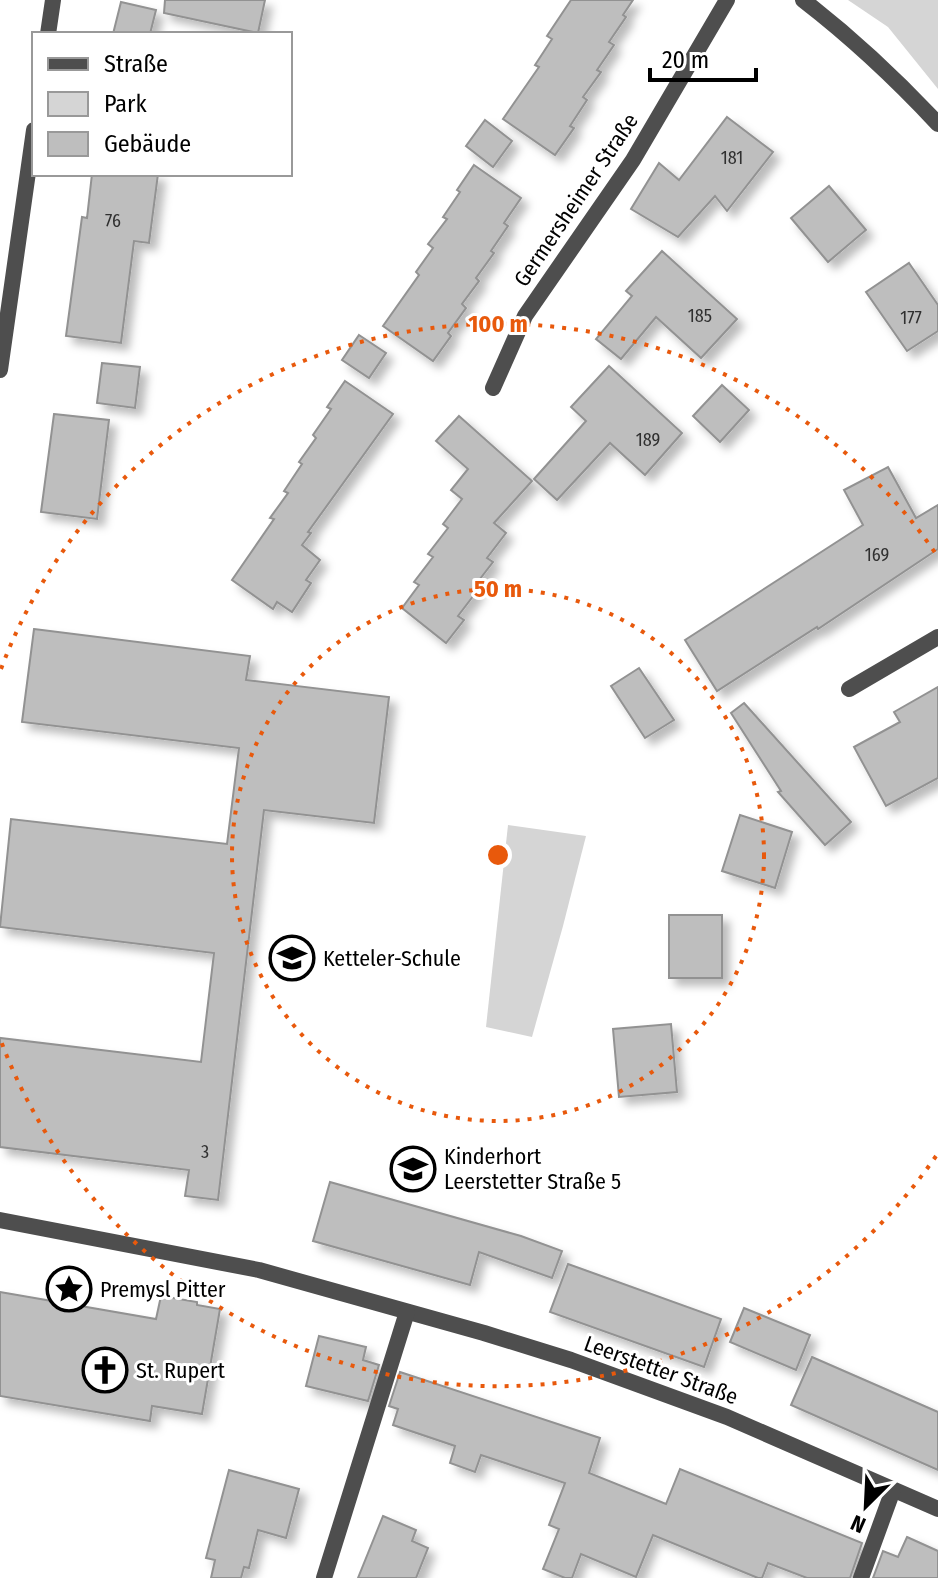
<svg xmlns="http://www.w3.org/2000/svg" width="938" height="1578" viewBox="0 0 938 1578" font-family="'Fira Sans Condensed',sans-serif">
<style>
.green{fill:#d5d5d5}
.building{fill:#bebebe;stroke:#929292;stroke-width:2;filter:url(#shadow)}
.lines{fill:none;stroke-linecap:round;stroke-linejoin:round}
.street{stroke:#4e4e4e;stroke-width:16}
.ring{fill:none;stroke:#e8590c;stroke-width:4;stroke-dasharray:4 8}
.labels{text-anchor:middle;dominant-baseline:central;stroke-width:6;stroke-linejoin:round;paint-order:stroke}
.number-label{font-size:18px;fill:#303030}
.street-label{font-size:22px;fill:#000;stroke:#fff}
.poi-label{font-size:22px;fill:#000;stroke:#fff;text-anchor:start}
.centre{fill:#e8590c;stroke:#fff;stroke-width:4}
.ring-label{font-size:24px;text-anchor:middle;font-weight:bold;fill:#e8590c;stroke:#fff;stroke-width:6;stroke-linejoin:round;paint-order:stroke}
</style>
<defs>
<filter id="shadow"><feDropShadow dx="7" dy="7" stdDeviation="4" flood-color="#0004"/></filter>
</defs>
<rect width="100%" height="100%" fill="#fff"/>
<g class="green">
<path d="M848 0H938V89L888 27Z"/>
<path d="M508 825 586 836 563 926 532 1037 486 1027Z"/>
</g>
<g class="building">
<path d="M165 0H265L258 33 164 13Z"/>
<path d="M571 0H633L623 15 626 17 609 42 614 45 597 70 601 72 583 97 587 100 570 126 574 128 555 155 503 119 539 67 535 65 552 39 547 36Z"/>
<path d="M121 2 156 10 150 34H113Z"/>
<path d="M727 117 773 152 727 211 715 196 678 237 631 209 659 163 679 180Z"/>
<path d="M485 120 512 141 493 167 466 146Z"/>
<path d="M474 165 521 198 504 223 508 226 491 251 494 253 476 278 479 281 462 304 466 308 448 333 451 336 433 361 383 326 419 275 416 272 433 248 428 244 447 219 443 217 460 192 457 190Z"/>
<path d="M92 174H158L149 243 134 241 121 343 66 336 82 217 87 218Z"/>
<path d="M829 186 866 230 828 262 791 218Z"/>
<path d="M662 251 737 319 701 358 656 317 621 359 596 339 632 296 626 291Z"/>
<path d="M909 263 938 305V331L907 351 866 292Z"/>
<path d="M359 335 386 353 369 378 342 360Z"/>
<path d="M102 363 140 367 135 408 97 403Z"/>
<path d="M609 366 682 433 645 475 610 443 557 500 534 479 586 421 571 407Z"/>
<path d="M345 381 393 414 308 532 311 533 302 545 320 560 306 580 311 583 292 612 277 602 273 609 232 580 274 519 270 518 288 493 284 491 302 464 299 462 316 438 313 435 331 409 327 407Z"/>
<path d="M722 385 749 410 720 442 693 416Z"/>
<path d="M54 414 109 420 97 519 41 512Z"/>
<path d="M459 416 532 481 494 523 506 533 487 558 493 562 473 588 477 591 458 616 464 620 446 643 402 608 419 585 414 582 433 557 428 554 448 528 443 524 462 499 451 490 468 469 436 441Z"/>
<path d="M888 467 916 518 938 505V549L818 629 817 627 717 691 685 640 863 525 844 490Z"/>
<path d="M34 629 250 656 246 680 389 697 374 823 264 810 218 1200 185 1196 189 1170 0 1147V1038L201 1062 214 953 0 927 11 819 227 844 239 748 22 722Z"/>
<path d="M639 668 674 720 645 738 611 686Z"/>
<path d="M938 687V778L886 806 854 747 900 722 894 712Z"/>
<path d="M744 703 851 822 825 845 778 792 781 791 731 713Z"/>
<path d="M740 815 792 832 775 888 722 871Z"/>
<rect x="669" y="915" width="53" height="63"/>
<path d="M671 1024 677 1092 619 1097 613 1029Z"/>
<path d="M330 1182 521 1236 562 1251 552 1278 479 1252 470 1285 313 1241Z"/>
<path d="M568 1264 721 1319 704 1367 550 1312Z"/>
<path d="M0 1292 156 1319 161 1296 197 1302V1305L220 1309 202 1414 152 1406 150 1421 0 1396Z"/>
<path d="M744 1308 810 1335 796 1370 730 1342Z"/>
<path d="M319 1336 366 1347 363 1360 379 1365 368 1401 306 1386Z"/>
<path d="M812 1357 938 1412V1470L791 1405Z"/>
<path d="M400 1372 600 1438 589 1473 666 1504 680 1469 862 1543 850 1578H807L768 1563 762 1578H758L653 1535 636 1577 581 1554 572 1578H565L543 1569 559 1529 549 1525 565 1483 481 1455 475 1472 450 1463 455 1446 393 1425 398 1409 389 1406Z"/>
<path d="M229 1470 299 1489 286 1538 258 1530 249 1568 244 1567 241 1578H211L215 1560 206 1558Z"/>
<path d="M383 1516 416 1530 412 1541 428 1548 416 1578H358Z"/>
<path d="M907 1537 938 1551V1578H873L883 1551 898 1557Z"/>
</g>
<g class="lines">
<g class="street">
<path d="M803 0C851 37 896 79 938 124"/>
<path d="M48 34 53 0"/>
<path d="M0 370 34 130"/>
<path d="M493 388 525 316 633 160 727 0"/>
<path d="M849 689 938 637"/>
<path d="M0 1220 259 1270 484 1333 571 1360 727 1417 938 1509"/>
<path d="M324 1578 407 1312"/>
<path d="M861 1578 893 1490"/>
</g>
</g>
<g class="ring">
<circle cx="498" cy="855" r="266"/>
<path d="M936 1156A531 531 0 0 1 1 1041M1 669A531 531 0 0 1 936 554"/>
</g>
<defs>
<g id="school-ring" transform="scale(2.3)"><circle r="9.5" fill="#fff" stroke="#000" stroke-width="1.5"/><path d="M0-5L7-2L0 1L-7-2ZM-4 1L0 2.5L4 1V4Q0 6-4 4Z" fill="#000"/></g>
<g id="sight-ring" transform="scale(2.3)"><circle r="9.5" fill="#fff" stroke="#000" stroke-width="1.5"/><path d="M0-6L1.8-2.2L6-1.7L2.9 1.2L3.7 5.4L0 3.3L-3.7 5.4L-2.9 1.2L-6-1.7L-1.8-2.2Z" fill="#000"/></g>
<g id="church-ring" transform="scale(2.3)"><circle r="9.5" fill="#fff" stroke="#000" stroke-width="1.5"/><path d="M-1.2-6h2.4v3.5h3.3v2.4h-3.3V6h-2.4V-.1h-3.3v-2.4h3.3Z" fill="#000"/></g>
</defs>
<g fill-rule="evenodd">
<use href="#school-ring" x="292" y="958"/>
<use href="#school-ring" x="413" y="1169"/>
<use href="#sight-ring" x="69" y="1289"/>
<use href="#church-ring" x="105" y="1370"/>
</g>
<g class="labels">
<g class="number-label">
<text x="732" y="158">181</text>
<text x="113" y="221">76</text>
<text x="700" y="316">185</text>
<text x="911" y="318">177</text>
<text x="648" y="440">189</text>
<text x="877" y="555">169</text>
<text x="205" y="1152">3</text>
</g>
<g class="street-label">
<text transform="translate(576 200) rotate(-56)">Germersheimer Straße</text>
<text transform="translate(661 1370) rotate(20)">Leerstetter Straße</text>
</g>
<g class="poi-label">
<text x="323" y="958">Ketteler-Schule</text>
<text x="444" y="1156">Kinderhort<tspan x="444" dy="25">Leerstetter Straße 5</tspan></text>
<text x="100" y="1289">Premysl Pitter</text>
<text x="136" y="1370">St. Rupert</text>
</g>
</g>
<circle cx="498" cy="855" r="12" class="centre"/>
<g class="ring-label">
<text x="498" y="332">100 m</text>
<text x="498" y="597">50 m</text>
</g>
<rect x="32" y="32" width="260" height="144" fill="#ffffff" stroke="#999999" stroke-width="2"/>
<rect x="48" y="58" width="40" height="12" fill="#4e4e4e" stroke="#999999" stroke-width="2"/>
<text x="104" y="72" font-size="24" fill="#000000">Straße</text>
<rect x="48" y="92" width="40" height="24" fill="#d5d5d5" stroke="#999999" stroke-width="2"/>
<text x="104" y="112" font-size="24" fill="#000000">Park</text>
<rect x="48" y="132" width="40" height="24" fill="#bebebe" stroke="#999999" stroke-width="2"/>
<text x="104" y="152" font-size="24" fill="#000000">Gebäude</text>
<g transform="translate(866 1506) rotate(204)" stroke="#ffffff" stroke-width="6" paint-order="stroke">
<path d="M0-6L14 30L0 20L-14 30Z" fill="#000000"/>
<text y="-12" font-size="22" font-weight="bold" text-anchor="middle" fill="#000000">N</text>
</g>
<path d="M650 68v12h106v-12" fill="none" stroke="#000000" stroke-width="4"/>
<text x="662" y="68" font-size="24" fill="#000000" stroke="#ffffff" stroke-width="6" paint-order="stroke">20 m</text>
</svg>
